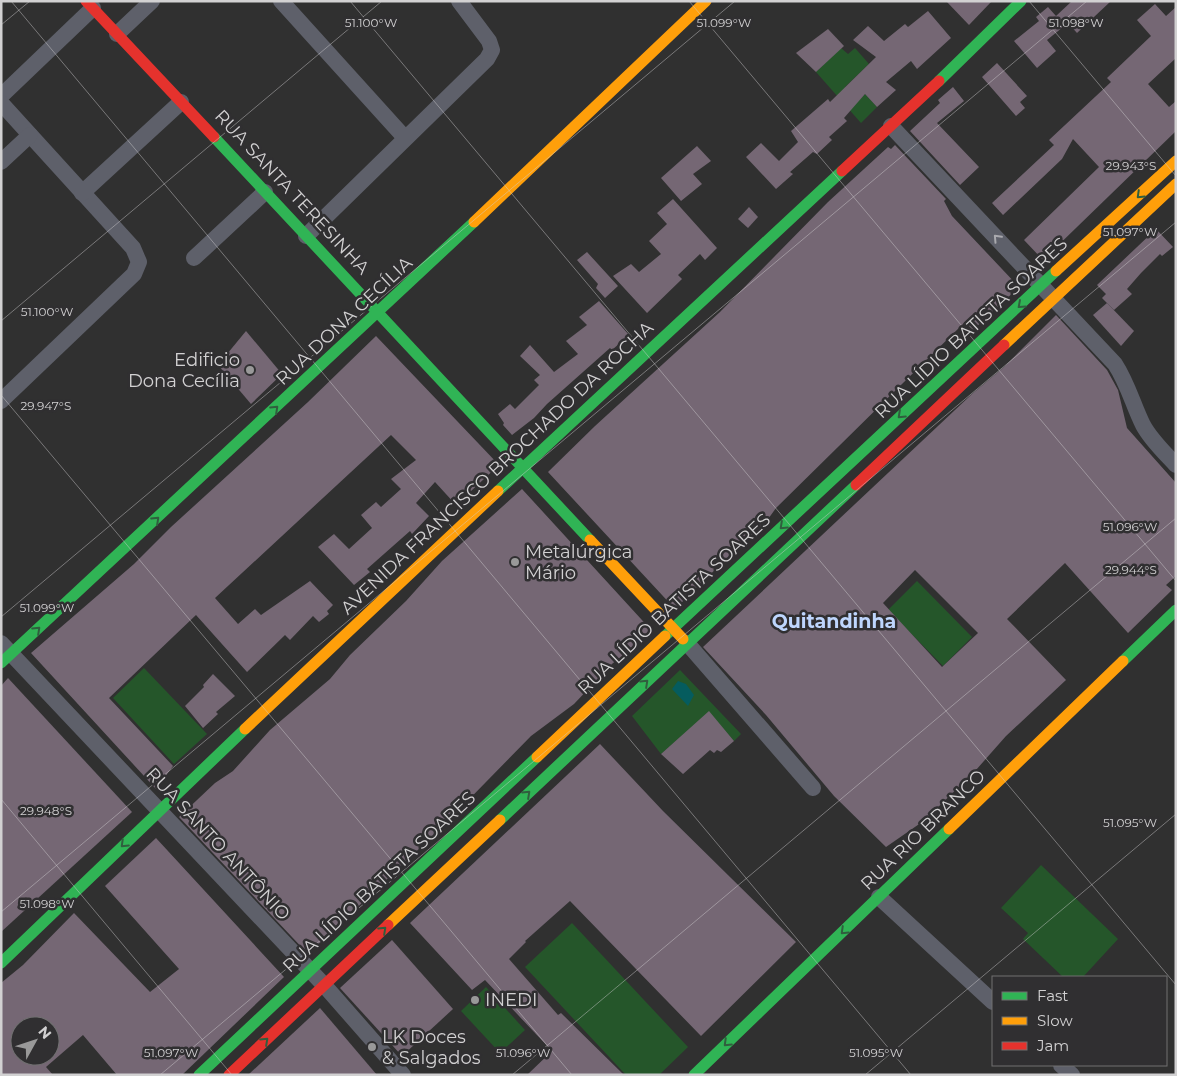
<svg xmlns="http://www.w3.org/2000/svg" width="1177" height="1076" viewBox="0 0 1177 1076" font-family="Montserrat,sans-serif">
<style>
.green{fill:#25562a}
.water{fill:#055c5e}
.building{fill:#756774;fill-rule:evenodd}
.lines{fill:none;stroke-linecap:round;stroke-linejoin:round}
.street{stroke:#5e606a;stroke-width:16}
.fast{stroke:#30b455;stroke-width:11}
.slow{stroke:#ff9f0a;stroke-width:11}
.jam{stroke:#e5322d;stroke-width:11}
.oneway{stroke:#305e3e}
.oneway2{stroke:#a9a9ae}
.ticks{fill:none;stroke:#d2d1d2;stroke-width:1;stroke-opacity:0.45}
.poi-dot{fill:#999;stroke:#302f31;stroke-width:2}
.labels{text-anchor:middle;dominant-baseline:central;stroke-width:5;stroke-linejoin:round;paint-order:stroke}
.street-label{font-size:18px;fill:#d2d1d2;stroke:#302f31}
.poi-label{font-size:18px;fill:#d2d1d2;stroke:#302f31;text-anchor:start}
.neighbourhood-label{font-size:19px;font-weight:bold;fill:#bed6fd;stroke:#302f31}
.ticks-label{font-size:12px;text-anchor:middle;fill:#d2d1d2;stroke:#302f31;stroke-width:5;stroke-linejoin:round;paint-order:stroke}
</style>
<rect width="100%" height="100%" fill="#303030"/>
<g class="green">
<path d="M841 48 848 54 855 48 869 64 845 87 857 102 865 94 877 107 861 123 816 72Z"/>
<path d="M917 581 972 637 943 666 888 610Z"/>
<path d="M144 668 207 734 174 764 113 698Z"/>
<path d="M680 670 741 734 734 741 709 712 661 754 632 716Z"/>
<path d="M1041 865 1118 939 1083 977H1063L1023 939 1028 933 1001 908Z"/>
<path d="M572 923 688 1047 659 1075H626L525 967Z"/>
<path d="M486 987 525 1030 500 1053 461 1011Z"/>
</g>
<path class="water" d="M678 681 686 684 694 695 688 706 672 689Z"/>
<g class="building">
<path d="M946 1H992L969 25Z"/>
<path d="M1072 1H1111L1077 33 1068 23 1047 40 1056 51 1037 68 1014 41 1039 21 1036 17 1048 7 1056 16Z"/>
<path d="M1155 4 1166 16 1176 7V58L1148 84 1169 107 1176 101V131L1043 260 1024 240 1099 167 1073 139 1062 159 1003 215 992 203 1054 145 1049 140 1111 82 1107 78 1151 36 1137 20Z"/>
<path d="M928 11 951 38 917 69 911 61 886 82 896 90 877 107 865 94 844 118 847 121 829 137 832 140 817 154 813 152 790 172 793 174 776 189 746 157 761 143 779 161 798 142 791 131 828 99 830 102 876 57 853 40 868 26 884 41 905 24 908 27Z"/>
<path d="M828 29 844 46 816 72 796 53Z"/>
<path d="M997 63 1027 96 1020 102 1025 108 1016 116 982 77Z"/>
<path d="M953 87 964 101 937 123 979 167 960 185 910 131 940 103 938 100Z"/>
<path d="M895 145 946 199 944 201 952 216 1019 287 973 330 965 322 776 508 761 529 727 558 675 609 548 472 595 426 720 312 828 202 888 147 891 149Z"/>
<path d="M697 146 711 161 693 174 702 184 681 201 661 178Z"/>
<path d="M673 199 717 248 705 260 700 254 678 275 682 279 647 313 613 276 631 264 639 272 661 254 649 241 667 224 657 213Z"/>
<path d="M749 207 758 217 748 228 738 219Z"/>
<path d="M1156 229 1173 247 1162 256 1160 254 1141 273 1127 289 1132 294 1114 310 1102 298 1106 294 1097 285Z"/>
<path d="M587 252 618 286 605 298 596 288 598 284 577 260Z"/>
<path d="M599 301 629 335 612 350 610 348 547 404 534 418 512 435 503 425 504 423 498 414 510 404 515 409 539 385 534 380 540 375 520 356 530 345 554 372 578 354 566 341 587 325 579 317Z"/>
<path d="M1107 303 1134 331 1121 346 1093 315Z"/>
<path d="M1056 315 1107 370 1118 390 1127 428 1176 483V576L1166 585 1172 590 1128 633 1065 563 1007 619 1066 680 1006 736 976 770 925 820 886 847 834 796 766 715 703 647 972 394 1004 367ZM915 570 978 633 942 667 883 603Z"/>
<path d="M246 331 282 374 251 404 218 365Z"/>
<path d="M376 336 499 465 456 505 435 482 416 503 429 516 412 534 410 531 367 569 370 572 354 585 318 547 334 534 349 549 372 528 361 515 376 502 381 507 401 489 391 479 416 460 391 435 215 598 238 624 255 609 261 615 310 581 333 605 327 611 329 614 319 622 313 616 290 640 285 635 247 672 196 615 109 698 173 766 156 789 31 653 134 564 171 527 308 402Z"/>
<path d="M522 489 652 631 631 651 613 663 574 704 531 736 441 828 308 954 179 817 215 783 233 771 270 730 330 679 350 655 406 601 442 561Z"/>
<path d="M213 674 235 696 216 712 218 714 203 728 185 706 204 687 203 685Z"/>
<path d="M8 678 132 812 1 932V686Z"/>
<path d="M709 711 734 741 721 752 717 750 714 753 710 750 683 774 661 754Z"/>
<path d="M600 744 663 811 796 942 701 1036 570 901 525 941 526 942 509 959 558 1015 561 1013 624 1075H527L552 1051 485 980 472 990 410 923Z"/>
<path d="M156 838 284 977 182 1075H117L83 1035 46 1067 53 1075H1V983L23 965 74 913 150 992 179 969 105 886ZM20 1026H50V1056H20Z"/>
<path d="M392 940 453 1009 402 1056 340 988Z"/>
<path d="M320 1008 377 1075H248Z"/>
</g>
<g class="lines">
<g class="street">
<path d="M281 1 405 138"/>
<path d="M117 34 152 1"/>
<path d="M1 96 93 8"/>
<path d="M1 103 133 248 139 262 134 274 1 401"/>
<path d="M891 126 1115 364C1128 384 1133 405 1143 425 1151 440 1164 452 1176 465"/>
<path d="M1 162 30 135"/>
<path d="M82 193 181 102"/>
<path d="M306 236 487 59 492 50 489 41 459 1"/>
<path d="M194 258 265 192"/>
<path d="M1 643 324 985 403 1075"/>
<path d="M687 643 813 788"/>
<path d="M879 897 993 1002"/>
<path d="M1061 1065 1072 1075"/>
</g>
<g class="fast">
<path d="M939 81 1021 1"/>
<path d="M214 137 590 540"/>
<path d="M498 491 842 171"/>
<path d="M665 636 1056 271"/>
<path d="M1123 661 1176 610"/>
<path d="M1 663 474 222"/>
<path d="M500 820 856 485"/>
<path d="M1 963 245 729"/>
<path d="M199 1075 537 757"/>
<path d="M694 1075 949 829"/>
</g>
<g class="slow">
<path d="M474 222 706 1"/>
<path d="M1056 271 1176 161"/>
<path d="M1004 345 1176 184"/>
<path d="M590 540 683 639"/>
<path d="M245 729 498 491"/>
<path d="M537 757 665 636"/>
<path d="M949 829 1123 661"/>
<path d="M388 925 500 820"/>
</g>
<g class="jam">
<path d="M86 1 214 137"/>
<path d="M842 171 939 81"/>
<path d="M856 485 1004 345"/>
<path d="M229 1075 388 925"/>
</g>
</g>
<defs><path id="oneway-chevron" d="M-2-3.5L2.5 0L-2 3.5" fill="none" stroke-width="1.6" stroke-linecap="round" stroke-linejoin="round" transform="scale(1.25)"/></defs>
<g class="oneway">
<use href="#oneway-chevron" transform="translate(1140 195) rotate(136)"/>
<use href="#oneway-chevron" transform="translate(1021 305) rotate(138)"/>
<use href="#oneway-chevron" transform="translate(275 409) rotate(-43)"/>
<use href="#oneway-chevron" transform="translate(901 415) rotate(137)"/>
<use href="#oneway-chevron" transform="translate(156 520) rotate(-43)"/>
<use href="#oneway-chevron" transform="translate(783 526) rotate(137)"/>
<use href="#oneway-chevron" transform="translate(37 630) rotate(-43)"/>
<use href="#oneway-chevron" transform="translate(645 683) rotate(-43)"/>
<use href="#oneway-chevron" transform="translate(527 794) rotate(-43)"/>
<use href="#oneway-chevron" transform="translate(124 844) rotate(136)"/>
<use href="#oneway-chevron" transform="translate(383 930) rotate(-43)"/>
<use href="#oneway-chevron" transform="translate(844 931) rotate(136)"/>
<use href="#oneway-chevron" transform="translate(265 1041) rotate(-43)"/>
<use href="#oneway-chevron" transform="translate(727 1043) rotate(136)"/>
</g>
<use class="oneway2" href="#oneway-chevron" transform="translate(997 238) rotate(-133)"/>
<path class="ticks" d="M11 1 911 1075M350 1 1176 985M689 1 1176 581M1029 1 1176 176M1 25 30 1M1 321 382 1M1 395 572 1075M1 617 735 1M1 799 232 1075M1 912 1087 1M160 1075 1176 222M512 1075 1176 518M865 1075 1176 814"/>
<g class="poi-dot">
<circle cx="250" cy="370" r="5"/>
<circle cx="515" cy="562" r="5"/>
<circle cx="475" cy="1000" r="5"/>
<circle cx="372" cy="1047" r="5"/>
</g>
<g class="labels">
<g class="street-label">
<text transform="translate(292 192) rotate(47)">RUA SANTA TERESINHA</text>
<text transform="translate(344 321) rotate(-43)">RUA DONA CECÍLIA</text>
<text transform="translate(971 328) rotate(-43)">RUA LÍDIO BATISTA SOARES</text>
<text transform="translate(497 468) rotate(-43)">AVENIDA FRANCISCO BROCHADO DA ROCHA</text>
<text transform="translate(674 604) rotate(-43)">RUA LÍDIO BATISTA SOARES</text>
<text transform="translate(923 830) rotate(-44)">RUA RIO BRANCO</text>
<text transform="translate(218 844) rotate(47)">RUA SANTO ANTÔNIO</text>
<text transform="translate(379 882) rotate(-43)">RUA LÍDIO BATISTA SOARES</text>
</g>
<g class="poi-label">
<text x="240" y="360" text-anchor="end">Edificio<tspan x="240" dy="21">Dona Cecília</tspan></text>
<text x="525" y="552">Metalúrgica<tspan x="525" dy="21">Mário</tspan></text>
<text x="485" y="1000">INEDI</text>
<text x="382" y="1037">LK Doces<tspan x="382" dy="21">&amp; Salgados</tspan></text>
</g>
<g class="neighbourhood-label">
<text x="834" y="621">Quitandinha</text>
</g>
</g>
<g class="ticks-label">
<text x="371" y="27">51.100°W</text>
<text x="724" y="27">51.099°W</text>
<text x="1076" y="27">51.098°W</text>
<text x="1131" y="170">29.943°S</text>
<text x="1130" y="236">51.097°W</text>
<text x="47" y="316">51.100°W</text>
<text x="46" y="410">29.947°S</text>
<text x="1130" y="531">51.096°W</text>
<text x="1131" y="574">29.944°S</text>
<text x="47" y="612">51.099°W</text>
<text x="46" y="815">29.948°S</text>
<text x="1130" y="827">51.095°W</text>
<text x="47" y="908">51.098°W</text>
<text x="171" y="1057">51.097°W</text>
<text x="523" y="1057">51.096°W</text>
<text x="876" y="1057">51.095°W</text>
</g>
<rect width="1177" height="1076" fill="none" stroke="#d2d1d2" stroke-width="5"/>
<rect x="992" y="976" width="175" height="90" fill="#302f31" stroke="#717071"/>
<rect x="1002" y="992" width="25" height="8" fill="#30b455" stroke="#717071"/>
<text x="1037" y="1001" font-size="15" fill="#d2d1d2">Fast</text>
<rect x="1002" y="1017" width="25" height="8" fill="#ff9f0a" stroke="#717071"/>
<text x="1037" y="1026" font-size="15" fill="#d2d1d2">Slow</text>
<rect x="1002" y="1042" width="25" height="8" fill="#e5322d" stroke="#717071"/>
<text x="1037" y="1051" font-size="15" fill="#d2d1d2">Jam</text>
<g transform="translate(35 1041) rotate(50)"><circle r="24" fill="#302f31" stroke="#717071"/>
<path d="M0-4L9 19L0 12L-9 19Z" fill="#999999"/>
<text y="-8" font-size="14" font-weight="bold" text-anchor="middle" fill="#d2d1d2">N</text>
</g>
</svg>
